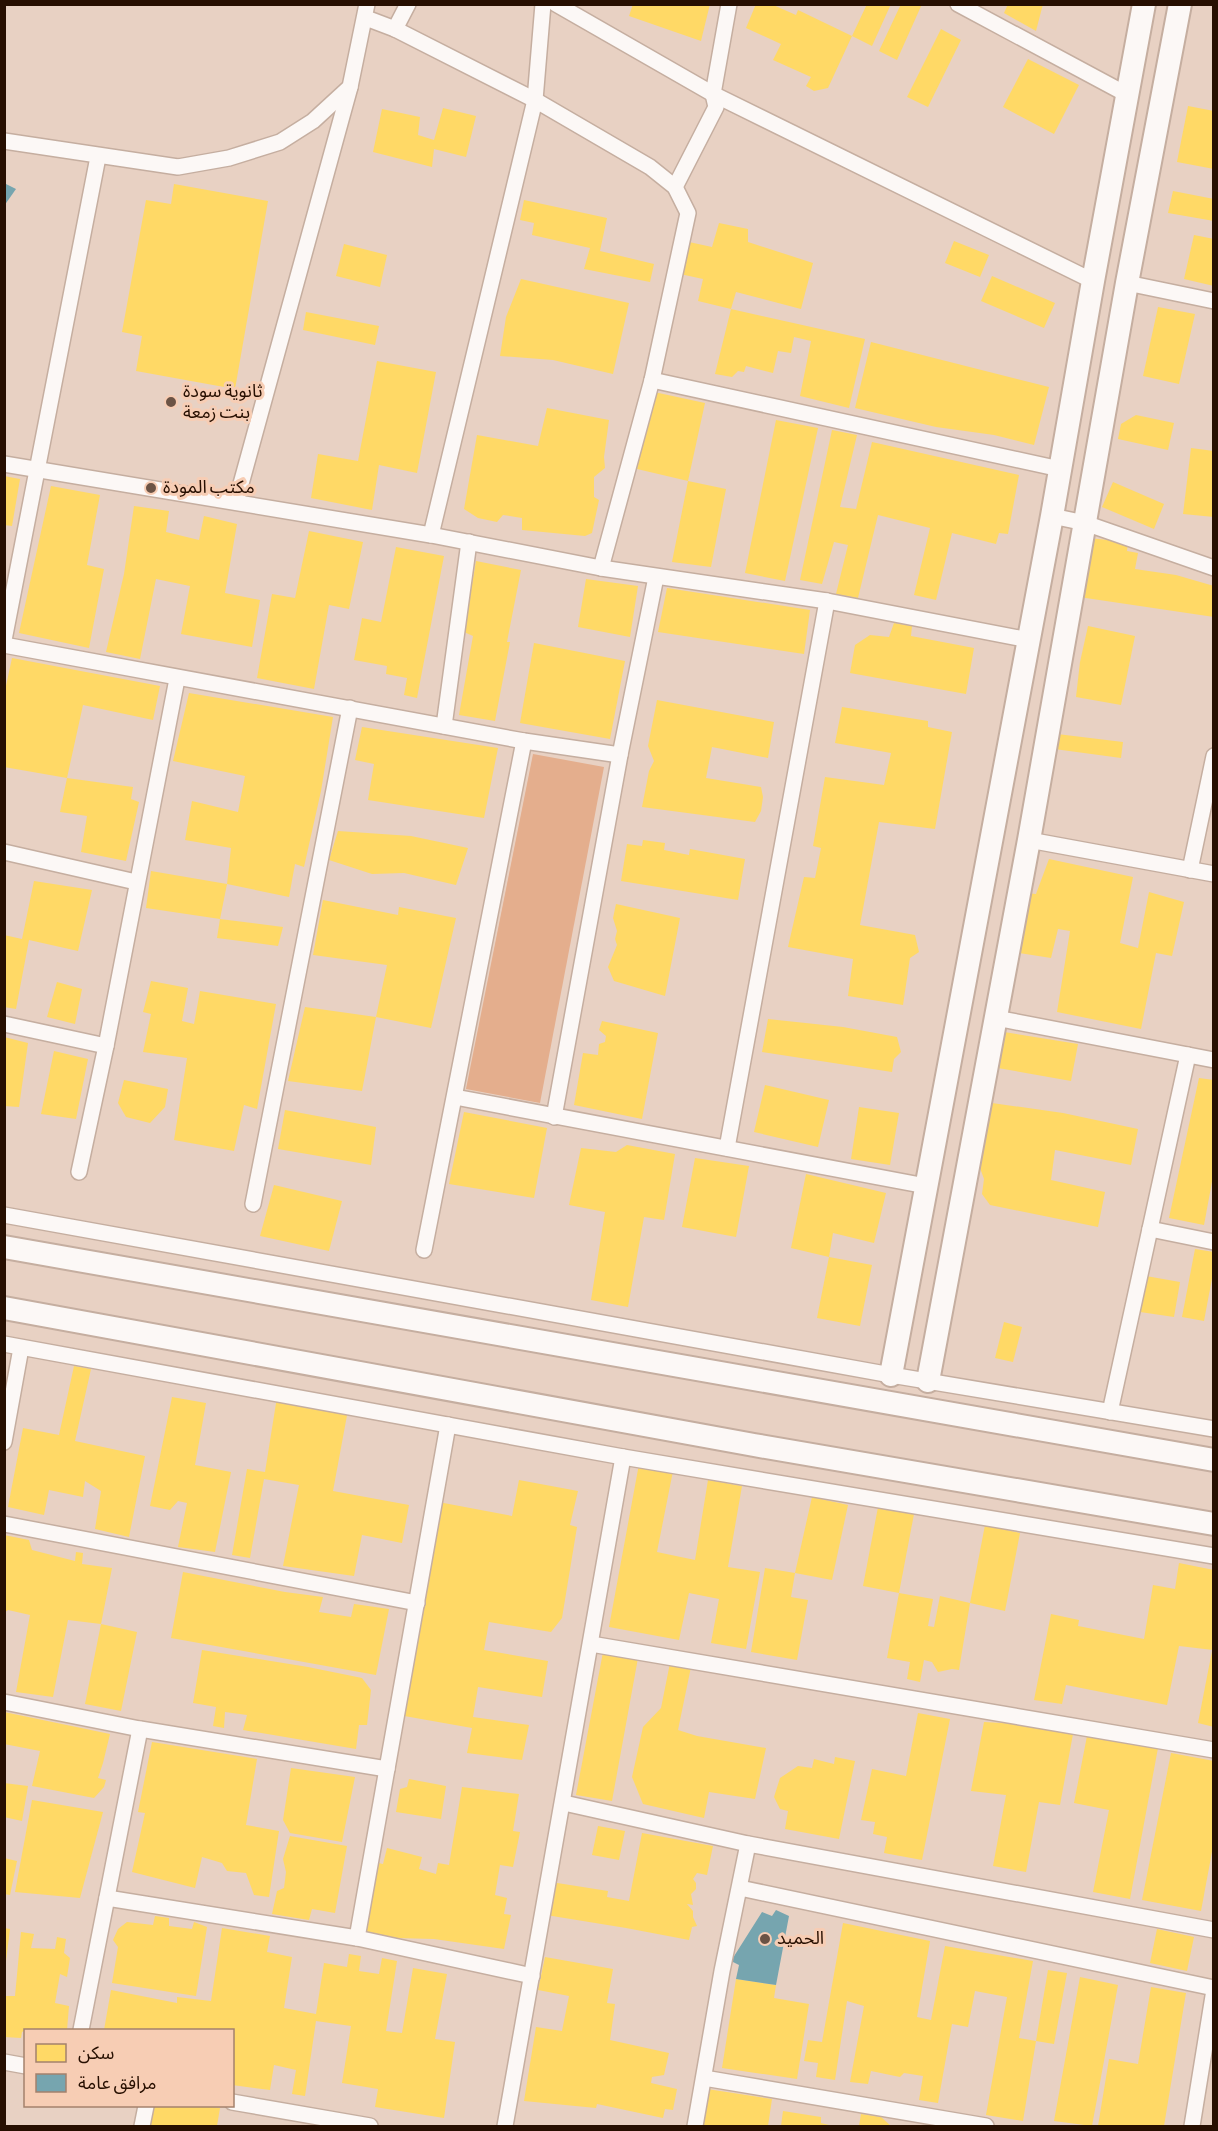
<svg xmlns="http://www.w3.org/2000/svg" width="1218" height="2131" viewBox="0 0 1218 2131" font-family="'Alegreya Sans','Noto Sans Arabic',sans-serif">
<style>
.green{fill:#e4ae8d}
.homes{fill:#ffd966}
.public{fill:#76a5af}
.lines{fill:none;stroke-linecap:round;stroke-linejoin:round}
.street-casing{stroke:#c5aea0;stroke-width:18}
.secondary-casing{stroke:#c5aea0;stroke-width:26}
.street{stroke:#fcf8f6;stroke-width:15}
.secondary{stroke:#fcf8f6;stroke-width:22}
.poi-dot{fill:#6b5345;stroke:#f7cdb4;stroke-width:2}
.labels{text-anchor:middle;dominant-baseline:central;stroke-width:6;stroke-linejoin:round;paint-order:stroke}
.poi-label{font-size:18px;fill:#270f01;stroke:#f7cdb4;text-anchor:start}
</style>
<rect width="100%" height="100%" fill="#e8d1c3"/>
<path class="green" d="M533 754 604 767 540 1103 466 1089Z"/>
<g class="homes">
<path d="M633 4H710L701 41 629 16Z"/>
<path d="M756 4H771L796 15 798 10 852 36 828 88 814 91 806 86 811 77 773 60 781 44 746 28Z"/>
<path d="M867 4H891L872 46 852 36Z"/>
<path d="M901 4H922L897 60 879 51Z"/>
<path d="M1008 4H1043L1036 31 1004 13Z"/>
<path d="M941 29 961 40 928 107 907 97Z"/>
<path d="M1028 59 1079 85 1054 134 1003 107Z"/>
<path d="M1188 106 1214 111V169L1177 162Z"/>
<path d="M443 108 476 116 466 157 434 149 432 167 373 152 382 109 420 117 418 135 434 140Z"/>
<path d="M174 184 268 201 235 389 136 371 142 336 122 332 146 200 171 204Z"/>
<path d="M1173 191 1214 199V221L1168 213Z"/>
<path d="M524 200 607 218 600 251 654 264 650 282 584 269 590 248 532 235 534 223 520 220Z"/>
<path d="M719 223 748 229V242L813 263 801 309 736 292 731 309 698 301 703 279 680 274 689 242 712 247Z"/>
<path d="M1194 235 1214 239V286L1184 279Z"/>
<path d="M954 241 989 255 980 277 945 263Z"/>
<path d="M344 244 387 255 380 287 336 276Z"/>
<path d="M992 276 1055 303 1044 328 981 301Z"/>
<path d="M521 279 629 303 613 374 553 360 500 356 506 317Z"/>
<path d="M1158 307 1195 314 1179 384 1143 376Z"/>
<path d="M731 309 865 339 849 408 800 396 811 341 794 337 791 353 778 351 773 373 746 366 744 372 738 371 732 377 715 374Z"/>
<path d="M306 312 379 326 375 345 303 330Z"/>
<path d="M871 342 1049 387 1034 445 994 435 936 427 855 408Z"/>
<path d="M377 361 436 372 417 473 379 465 372 510 311 498 318 454 358 461Z"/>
<path d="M654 392 705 403 688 481 637 469Z"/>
<path d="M547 408 609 420 604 457 605 468 594 477V497L599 500 592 533 585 536 522 530V518L503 515 497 522 478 518 464 509 477 435 538 446Z"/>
<path d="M1136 415 1174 423 1168 450 1118 439 1121 424Z"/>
<path d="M776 420 818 428 785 581 745 573Z"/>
<path d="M832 430 857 435 840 507 856 509 872 442 1019 475 1008 534 999 533 996 544 952 533 936 600 914 595 930 528 878 515 858 598 836 594 848 545 834 542 822 584 800 580Z"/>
<path d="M1191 448 1214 451V517L1183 514Z"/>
<path d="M4 476 20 479 12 526 4 525Z"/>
<path d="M688 481 726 489 711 567 672 562Z"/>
<path d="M1113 482 1164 504 1154 529 1102 507Z"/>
<path d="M51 486 100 495 87 565 104 569 89 648 19 633Z"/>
<path d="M134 506 169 511 166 532 199 540 204 516 237 524 225 593 260 600 252 647 181 634 190 586 156 579 140 659 106 652 124 574Z"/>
<path d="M309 531 363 542 349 609 329 605 314 689 257 678 272 594 295 598Z"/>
<path d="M1088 538 1128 542 1127 551 1138 553 1135 569 1176 575 1214 586V617L1079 597Z"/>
<path d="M396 547 444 556 417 698 404 695 407 678 386 674 387 666 354 660 362 618 381 622Z"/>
<path d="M476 561 521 570 507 642H510L495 721 459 715 473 636 464 632Z"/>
<path d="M586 579 638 586 630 637 578 627Z"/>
<path d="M667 588 810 610 804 654 658 632Z"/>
<path d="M894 623 912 626 911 636 974 648 966 694 850 673 855 645 870 635 889 637Z"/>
<path d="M1088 626 1135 636 1121 705 1076 697 1080 662Z"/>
<path d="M534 643 625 661 610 739 520 723Z"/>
<path d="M12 658 160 686 153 720 83 705 67 778 4 767V695Z"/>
<path d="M189 693 333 717 321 791 304 867 295 864 289 897 227 884 231 848 185 840 192 801 238 812 245 776 173 761Z"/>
<path d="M657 700 774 722 768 758 712 747 706 778 761 787 763 797 761 811 755 822 642 807 649 771 654 761 648 746Z"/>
<path d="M842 707 928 721V727L952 732 935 829 879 822 860 925 915 935 919 952 910 958 903 1005 848 996 853 959 788 947 804 877 815 878 821 848 813 846 825 777 884 785 891 753 835 743Z"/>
<path d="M362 727 498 748 484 818 368 800 374 764 355 760Z"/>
<path d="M1049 733 1123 742 1121 758 1047 748Z"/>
<path d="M67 778 133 787 131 799 139 802 126 861 81 852 87 816 60 812Z"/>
<path d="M338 831 411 836 468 848 456 885 404 873 372 874 329 860Z"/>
<path d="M643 840 665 843 664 850 689 855 690 849 745 859 738 900 621 881 627 844 642 846Z"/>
<path d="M1049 859 1133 877 1120 943 1138 948 1149 892 1184 902 1172 956 1156 953 1141 1029 1057 1012 1070 931 1058 929 1051 958 1012 952 1026 893 1036 894Z"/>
<path d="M151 871 227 884 220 919 146 908Z"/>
<path d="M34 881 92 890 78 951 29 940 16 1009 4 1007V935L22 939Z"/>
<path d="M323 900 398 915 399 907 456 918 431 1028 376 1017 362 1091 288 1081 305 1007 376 1017 387 965 313 955Z"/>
<path d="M616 904 680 918 665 996 614 981 608 967 617 945 615 939 617 931 613 918Z"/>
<path d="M220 919 283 927 278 946 217 938Z"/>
<path d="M151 981 188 988 182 1021 194 1024 200 991 276 1004 257 1109 244 1105 234 1151 174 1140 187 1058 143 1052 151 1014 143 1012Z"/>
<path d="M57 982 82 989 75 1024 47 1017Z"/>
<path d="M768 1019 843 1027 897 1037 901 1052 894 1059 892 1072 762 1052Z"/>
<path d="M602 1021 658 1033 642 1119 574 1105 583 1053 598 1055 599 1044 605 1042 606 1036 599 1030Z"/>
<path d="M998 1031 1078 1044 1071 1081 992 1067Z"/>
<path d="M4 1037 28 1043 19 1107 4 1106Z"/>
<path d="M54 1051 88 1059 76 1119 41 1114Z"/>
<path d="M1199 1078 1214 1080V1171L1204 1225 1169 1218Z"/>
<path d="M124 1080 168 1089 165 1107 150 1123 126 1117 118 1103Z"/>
<path d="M765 1085 829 1100 818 1147 754 1132Z"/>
<path d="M985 1102 1063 1113 1138 1129 1131 1165 1055 1150 1051 1180 1105 1192 1098 1227 990 1205 982 1194 984 1179 980 1168 974 1167Z"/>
<path d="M859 1107 899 1113 890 1165 851 1159Z"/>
<path d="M285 1110 376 1127 371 1165 278 1149Z"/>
<path d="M464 1112 547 1128 534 1198 449 1184Z"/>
<path d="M627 1145 675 1154 664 1220 644 1217 628 1307 591 1300 605 1212 569 1205 581 1148 616 1152Z"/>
<path d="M695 1158 749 1166 736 1237 682 1227Z"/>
<path d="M806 1174 886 1193 874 1243 833 1233 829 1257 791 1248Z"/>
<path d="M274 1185 342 1201 329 1251 260 1236Z"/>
<path d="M1195 1249 1214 1252V1268L1204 1321 1182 1317Z"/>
<path d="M829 1257 872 1265 860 1326 817 1318Z"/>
<path d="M1146 1276 1180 1282 1174 1317 1140 1312Z"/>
<path d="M1004 1322 1022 1327 1013 1362 995 1358Z"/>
<path d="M74 1366 91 1369 75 1441 145 1456 129 1537 95 1529 101 1491 85 1481 83 1497 49 1490 44 1515 8 1507 23 1428 59 1435Z"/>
<path d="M172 1397 206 1403 195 1465 231 1472 215 1552 178 1547 187 1503 178 1501 170 1510 150 1506Z"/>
<path d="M277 1397 348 1410 333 1491 409 1505 402 1543 362 1535 354 1576 283 1566 299 1485 264 1479 250 1558 232 1555 247 1469 265 1472Z"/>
<path d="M639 1464 673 1471 657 1552 695 1560 708 1480 742 1486 728 1567 760 1572 746 1649 711 1643 719 1599 689 1593 679 1640 609 1627Z"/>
<path d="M519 1480 578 1491 570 1525 577 1527 562 1618 551 1632 489 1622 484 1650 548 1661 542 1697 478 1687 473 1717 529 1725 522 1760 467 1753 472 1728 393 1714 433 1501 512 1516Z"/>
<path d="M812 1497 848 1505 832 1580 795 1573Z"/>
<path d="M878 1507 914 1514 899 1593 863 1586Z"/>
<path d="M985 1525 1020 1533 1005 1611 970 1603Z"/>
<path d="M4 1535 29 1540 32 1550 75 1561 76 1552 83 1553 82 1564 112 1568 101 1624 137 1632 121 1711 85 1704 101 1624 68 1620 53 1697 16 1692 30 1615 8 1610 4 1613Z"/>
<path d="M1179 1563 1214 1570V1646L1213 1650 1179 1646 1167 1705 1066 1685 1062 1704 1034 1700 1051 1614 1079 1620 1078 1626 1144 1639 1153 1585 1175 1589Z"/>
<path d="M765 1568 795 1573 791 1597 808 1600 797 1660 751 1652Z"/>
<path d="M183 1572 285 1592 323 1597 319 1612 351 1617 354 1604 389 1609 376 1675 171 1638Z"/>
<path d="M899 1593 933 1599 928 1626 934 1627 940 1596 970 1603 959 1670 952 1669 938 1672 932 1662 924 1660 920 1682 907 1679 910 1662 887 1658Z"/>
<path d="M202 1650 308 1667 362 1678 371 1690 367 1725H359L356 1749 243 1730 247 1715 225 1712 224 1728 213 1726 216 1707 193 1703Z"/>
<path d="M1212 1651H1214V1727L1198 1723Z"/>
<path d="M603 1652 638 1658 612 1801 576 1795Z"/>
<path d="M670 1663 691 1667 678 1730 697 1736 766 1748 755 1799 709 1792 704 1818 643 1804 632 1777 643 1727 661 1708Z"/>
<path d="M4 1712 110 1734 103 1763 98 1778 106 1780 104 1787 94 1798 32 1786 40 1751 4 1744Z"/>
<path d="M918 1713 950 1719 922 1860 884 1853 887 1837 873 1834 875 1822 861 1820 872 1769 906 1776Z"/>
<path d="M984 1722 1019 1724 1073 1734 1060 1805 1039 1802 1026 1872 993 1866 1006 1795 971 1791Z"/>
<path d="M1087 1736 1158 1748 1130 1899 1093 1892 1109 1810 1074 1803Z"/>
<path d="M152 1742 257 1759 246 1825 279 1831 269 1897 254 1895 246 1873 227 1871 222 1863 202 1857 195 1888 132 1872 145 1813 138 1812Z"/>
<path d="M1171 1753 1214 1761V1841L1201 1911 1142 1900Z"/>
<path d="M835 1757 855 1761 839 1839 785 1829 788 1811 780 1809 774 1797 780 1778 798 1766 812 1768 814 1759 834 1764Z"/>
<path d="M291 1768 355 1777 342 1842 290 1833 283 1820Z"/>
<path d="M409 1779 446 1786 441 1819 396 1812 400 1789 407 1787Z"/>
<path d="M4 1783 28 1786 22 1821 4 1817Z"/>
<path d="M462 1787 519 1794 513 1831 520 1832 513 1867 500 1865 495 1895 507 1898 504 1914 511 1915 504 1949 434 1939 396 1938 356 1930 369 1861 383 1864 387 1848 422 1857 419 1869 436 1874 438 1863 449 1865Z"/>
<path d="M32 1800 103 1812 80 1898 15 1892Z"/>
<path d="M598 1826 625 1831 619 1860 592 1855Z"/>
<path d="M642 1833 713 1846 707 1875 697 1873 693 1879 696 1883V1889L691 1894 693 1905 687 1904 693 1911V1917L697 1926 692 1927 689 1940 626 1928 546 1915 551 1882 608 1891 607 1897 629 1901Z"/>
<path d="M290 1836 347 1846 335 1913 312 1909 309 1920 272 1914 277 1891 284 1888 286 1872 283 1859Z"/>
<path d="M4 1858 17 1861 10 1895 4 1894Z"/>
<path d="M155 1916 169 1918V1926L192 1929 194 1922 207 1927 196 1996 112 1983 118 1947 113 1940 118 1929 127 1922 153 1925Z"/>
<path d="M843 1923 930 1941 917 2017 931 2020 945 1946 1033 1961 1019 2038 1036 2041 1023 2121 986 2115 1007 1997 975 1991 968 2027 952 2024 938 2103 919 2100 923 2076 904 2073 900 2077 871 2071 868 2084 850 2082 864 2006 847 2001 835 2080 816 2077 818 2063 804 2061 808 2040 822 2042Z"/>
<path d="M4 1928 10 1929 6 1961H4Z"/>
<path d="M222 1928 270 1936 267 1952 292 1957 284 2008 316 2014 324 1963 347 1967 349 1954 361 1956 359 1971 379 1974 382 1958 397 1961 386 2031 402 2033 413 1968 447 1974 435 2039 455 2042 444 2118 375 2107 378 2089 342 2083 351 2026 316 2021 305 2096 292 2094 296 2070 274 2065 270 2090 232 2085V2030H104L111 1990 177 2003V1997L211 2001Z"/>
<path d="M1157 1929 1194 1937 1187 1971 1150 1963Z"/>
<path d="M21 1932 34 1934 31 1948 55 1949 57 1937 66 1939 64 1953 70 1958 67 1977 60 1974 55 2003 69 2006 67 2030H26L22 2032 21 2038 4 2037V1996H15Z"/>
<path d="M545 1957 613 1969 607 2003 615 2004 610 2040 669 2053 664 2075 652 2077 651 2083 677 2089 673 2110 665 2109 663 2118 597 2104 596 2108 524 2101 536 2027 562 2031 569 1996 538 1990Z"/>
<path d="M1048 1970 1067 1973 1054 2044 1036 2041Z"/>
<path d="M1080 1977 1118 1985 1092 2126 1054 2121Z"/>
<path d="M736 1979 776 1985 774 1998 809 2004 797 2079 722 2068Z"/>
<path d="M1151 1987 1186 1993 1164 2126H1098L1109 2059 1138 2064Z"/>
<path d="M707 2089 772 2099 768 2126H702Z"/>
<path d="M150 2106H203L220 2108 217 2126H147Z"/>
<path d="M783 2111 821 2117V2123L833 2126H781Z"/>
<path d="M861 2114 881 2117 891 2126H859Z"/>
</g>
<g class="public">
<path d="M4 183 16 189 4 206Z"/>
<path d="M776 1910 789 1916 776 1985 736 1979 739 1965 731 1961 762 1912 772 1916Z"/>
</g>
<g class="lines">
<g class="street-casing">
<g id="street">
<path d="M556 4 713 94 1093 281"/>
<path d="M958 4 1126 94"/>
<path d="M366 18 395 29 535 100 650 167 675 187 688 213 652 380 601 568"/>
<path d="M395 29 408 4"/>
<path d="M4 141 178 167 229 158 280 142 313 121 350 87 367 4"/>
<path d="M675 187 716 107 713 94 729 4"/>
<path d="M1127 283 1214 301"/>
<path d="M652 380 1060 469"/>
<path d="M4 464 431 535 601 568 827 601 1029 640"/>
<path d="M236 502 350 87"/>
<path d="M1052 516 1085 523 1214 568"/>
<path d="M431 535 535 100 543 4"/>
<path d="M4 640 98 157"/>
<path d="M4 645 524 741 620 755"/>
<path d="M444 726 469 542"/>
<path d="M1029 840 1214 874"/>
<path d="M4 852 136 882"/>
<path d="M1190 870 1214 756"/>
<path d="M996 1018 1214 1060"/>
<path d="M4 1024 106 1046"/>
<path d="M455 1097 926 1186"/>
<path d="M554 1117 620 755 656 577"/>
<path d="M727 1148 827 601"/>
<path d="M79 1172 106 1046 177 679"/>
<path d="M253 1204 350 708"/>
<path d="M4 1215 891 1375 1214 1429"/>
<path d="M1150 1229 1214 1242"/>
<path d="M424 1250 524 741"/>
<path d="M4 1344 623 1457 1214 1556"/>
<path d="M1110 1412 1188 1055"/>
<path d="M4 1442 21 1348"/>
<path d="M4 1524 417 1603"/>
<path d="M591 1644 1214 1750"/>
<path d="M4 1702 140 1729 387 1769"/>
<path d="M564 1803 748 1844 1214 1930"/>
<path d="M740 1888 1214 1988"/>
<path d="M107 1898 357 1938 532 1976"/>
<path d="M357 1938 448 1425"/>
<path d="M81 2030 140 1729"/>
<path d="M4 2062 26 2066"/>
<path d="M704 2078 986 2126"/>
<path d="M232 2102 370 2126"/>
<path d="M142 2126 146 2106"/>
<path d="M505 2126 623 1457"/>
<path d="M695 2126 722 1971 748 1844"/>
<path d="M1192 2126 1214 1990"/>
</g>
</g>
<g class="secondary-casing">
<g id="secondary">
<path d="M4 1247 1214 1460"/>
<path d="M4 1308 754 1445 1214 1524"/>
<path d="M891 1375 1052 516 1093 281 1144 4"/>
<path d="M928 1381 1029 840 1127 283 1180 4"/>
</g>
</g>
<use href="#street" class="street"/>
<use href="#secondary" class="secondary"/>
</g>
<g class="poi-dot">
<circle cx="171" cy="402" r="6"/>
<circle cx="151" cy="488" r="6"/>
<circle cx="765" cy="1939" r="6"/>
</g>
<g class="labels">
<g class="poi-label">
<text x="183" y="392">ثانوية سودة<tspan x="183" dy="21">بنت زمعة</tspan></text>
<text x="163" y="488">مكتب المودة</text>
<text x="777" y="1939">الحميد</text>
</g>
</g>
<rect width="1218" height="2131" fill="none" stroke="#270f01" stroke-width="12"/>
<rect x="24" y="2029" width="210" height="78" fill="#f7cdb4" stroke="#a4816c" stroke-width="1.5"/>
<rect x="36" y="2044" width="30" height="18" fill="#ffd966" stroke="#a4816c" stroke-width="1.5"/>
<text x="78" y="2059" font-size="18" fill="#270f01">سكن</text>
<rect x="36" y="2074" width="30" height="18" fill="#76a5af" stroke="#a4816c" stroke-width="1.5"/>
<text x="78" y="2089" font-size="18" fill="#270f01">مرافق عامة</text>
</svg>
